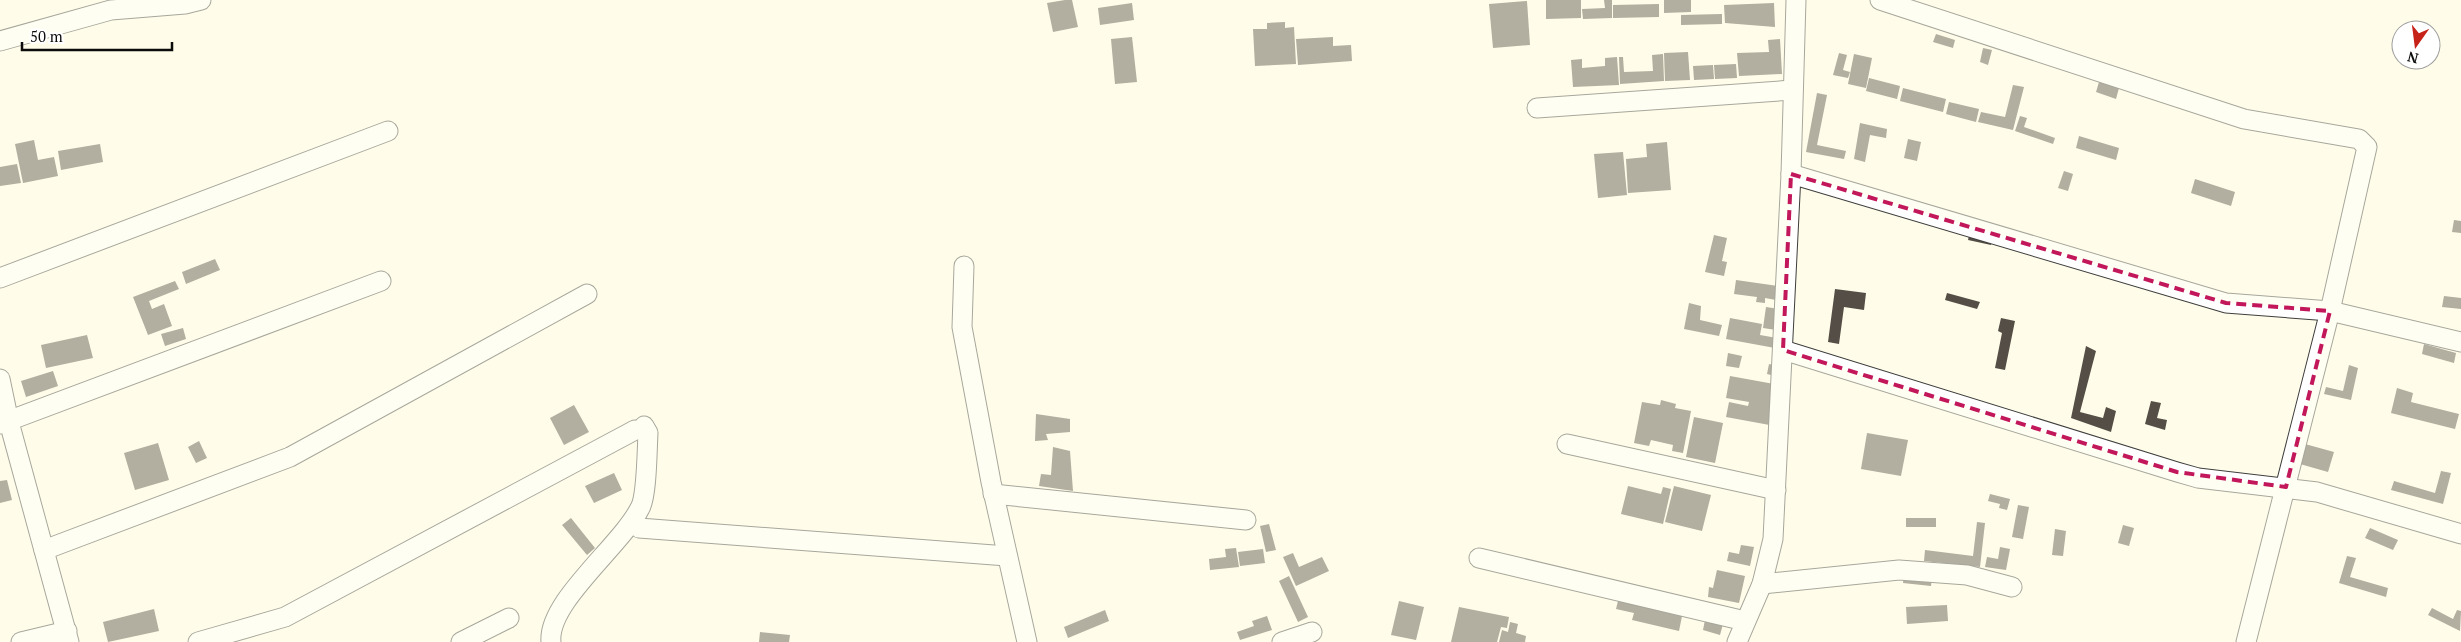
<svg xmlns="http://www.w3.org/2000/svg" width="2461" height="642" viewBox="0 0 2461 642" font-family="'PT Serif',serif">
<style>
.building{fill:#554e47}
.lines{fill:none;stroke-linecap:round;stroke-linejoin:round}
.minor-casing{stroke:#3e3e3e;stroke-width:21}
.minor{stroke:#fff;stroke-width:19}
.marked{fill:none;stroke:#c2185b;stroke-width:4;stroke-dasharray:10 6;stroke-linejoin:round}
</style>
<rect width="100%" height="100%" fill="#fffde9"/>
<g class="building">
<path d="M1065 0H1072L1078 27 1053 32 1047 3Z"/>
<path d="M1546 0H1581V18L1546 19Z"/>
<path d="M1604 0H1612V18L1583 19 1582 9 1605 8Z"/>
<path d="M1664 0H1691V12L1664 13Z"/>
<path d="M1527 1 1530 45 1493 48 1489 4Z"/>
<path d="M1132 3 1134 20 1100 25 1098 8Z"/>
<path d="M1774 3 1775 27 1725 23 1724 5Z"/>
<path d="M1659 4V17L1613 18V5Z"/>
<path d="M1722 14V24L1681 25V15Z"/>
<path d="M1285 22V28L1294 27 1296 64 1255 66 1253 29H1267V23Z"/>
<path d="M1936 34 1955 40 1953 48 1933 42Z"/>
<path d="M1132 37 1137 82 1115 84 1111 39Z"/>
<path d="M1333 37V46L1351 45 1352 61 1298 65 1296 39Z"/>
<path d="M1780 39 1782 74 1739 76 1737 53 1769 52 1768 40Z"/>
<path d="M1983 48 1992 50 1988 65 1980 62Z"/>
<path d="M1688 52 1690 80 1665 81 1664 53Z"/>
<path d="M1839 53 1847 55 1843 70 1850 72 1848 78 1833 75Z"/>
<path d="M1663 54 1664 81 1620 84 1619 57H1623L1624 72 1653 71 1652 55Z"/>
<path d="M1854 54 1872 58 1866 88 1848 84Z"/>
<path d="M1617 57 1619 85 1573 87 1571 60 1582 59V68L1605 66V58Z"/>
<path d="M1736 64 1737 78 1715 79 1714 65Z"/>
<path d="M1713 65 1714 79 1694 80 1693 66Z"/>
<path d="M1869 78 1900 86 1897 99 1866 91Z"/>
<path d="M2099 82 2119 88 2116 99 2096 92Z"/>
<path d="M2013 85 2024 87 2013 130 1978 122 1981 112 2005 117Z"/>
<path d="M1903 88 1946 99 1943 112 1900 101Z"/>
<path d="M1817 93 1827 95 1817 145 1846 151 1844 159 1806 152Z"/>
<path d="M1949 102 1979 109 1976 122 1946 114Z"/>
<path d="M2020 116 2027 118 2024 127 2055 138 2053 144 2015 131Z"/>
<path d="M1860 123 1887 129 1886 138 1870 135 1865 162 1854 159Z"/>
<path d="M2079 136 2119 148 2116 160 2076 148Z"/>
<path d="M1908 139 1921 142 1917 161 1904 158Z"/>
<path d="M34 140 38 160 54 157 58 176 23 183 15 144Z"/>
<path d="M1667 142 1671 190 1628 193 1626 159 1647 157 1646 144Z"/>
<path d="M100 144 103 162 61 170 58 151Z"/>
<path d="M1623 152 1627 195 1598 198 1594 154Z"/>
<path d="M17 164 21 183 0 186V167Z"/>
<path d="M2064 171 2073 174 2068 191 2058 188Z"/>
<path d="M2195 179 2235 192 2231 206 2191 193Z"/>
<path d="M2454 220 2461 221V233L2452 232Z"/>
<path d="M1970 231 1993 236 1991 245 1968 240Z"/>
<path d="M1714 235 1727 238 1722 261 1727 262 1724 276 1705 272Z"/>
<path d="M215 259 220 270 186 284 182 272Z"/>
<path d="M1736 280 1778 286 1776 300 1765 298V303L1756 302 1757 297 1734 294Z"/>
<path d="M175 281 179 289 149 301 152 309 164 304 172 326 148 335 133 297Z"/>
<path d="M1835 289 1866 293 1864 310 1844 307 1839 344 1828 342Z"/>
<path d="M1947 293 1980 302 1977 309 1945 300Z"/>
<path d="M2444 296 2461 298V309L2442 307Z"/>
<path d="M1689 303 1701 306 1700 320 1722 325 1719 336 1684 329Z"/>
<path d="M1766 307 1779 309 1776 330 1763 328Z"/>
<path d="M1730 318 1762 324 1760 335 1777 338 1775 348 1726 339Z"/>
<path d="M2001 318 2015 321 2005 370 1995 368 2002 333 1998 331Z"/>
<path d="M183 328 186 339 165 346 161 334Z"/>
<path d="M87 335 93 358 46 368 41 345Z"/>
<path d="M2424 344 2456 353 2454 363 2422 354Z"/>
<path d="M2086 346 2096 351 2080 412 2103 418 2106 407 2116 411 2111 432 2071 418Z"/>
<path d="M1728 353 1742 356 1739 368 1726 366Z"/>
<path d="M1769 364 1781 367 1779 377 1767 374Z"/>
<path d="M2349 365 2358 368 2351 400 2324 394 2326 387 2343 391Z"/>
<path d="M53 371 58 386 26 397 21 381Z"/>
<path d="M1730 376 1774 384 1769 410 1778 411 1775 426 1726 417 1729 402 1748 406 1749 402 1726 398Z"/>
<path d="M2397 388 2413 393 2411 402 2459 414 2455 429 2391 413Z"/>
<path d="M1661 400 1676 404 1675 408 1691 411 1683 453 1672 451 1673 445 1651 440 1649 446 1634 443 1642 402 1660 405Z"/>
<path d="M2151 401 2161 403 2157 418 2167 420 2165 430 2145 424Z"/>
<path d="M574 405 589 432 564 445 550 418Z"/>
<path d="M1036 414 1070 419V432L1046 434 1048 440 1035 441Z"/>
<path d="M1694 417 1723 423 1715 463 1686 457Z"/>
<path d="M1867 433 1908 440 1901 476 1861 469Z"/>
<path d="M199 441 207 458 196 463 188 447Z"/>
<path d="M158 443 169 480 135 490 124 453Z"/>
<path d="M2305 444 2334 452 2328 472 2300 464Z"/>
<path d="M1053 447 1070 451 1073 491 1039 486 1041 474 1051 475Z"/>
<path d="M2441 471 2451 473 2443 504 2391 490 2394 481 2435 493Z"/>
<path d="M614 473 622 490 594 503 585 486Z"/>
<path d="M7 480 12 500 0 503V481Z"/>
<path d="M1628 486 1661 494 1663 487 1671 489 1663 524 1621 514Z"/>
<path d="M1674 486 1711 495 1702 531 1665 522Z"/>
<path d="M1990 494 2010 499 2007 510 1999 508 2000 504 1988 501Z"/>
<path d="M2018 505 2029 507 2023 539 2012 537Z"/>
<path d="M571 518 595 548 587 555 562 525Z"/>
<rect x="1906" y="518" width="30" height="9"/>
<path d="M1977 522 1985 523 1980 567 1924 561 1925 550 1973 556Z"/>
<path d="M1269 524 1276 550 1266 552 1260 526Z"/>
<path d="M2123 525 2134 528 2129 546 2118 543Z"/>
<path d="M2370 528 2398 540 2393 550 2365 538Z"/>
<path d="M2055 529 2066 531 2063 556 2052 555Z"/>
<path d="M1741 545 1754 547 1750 566 1727 561 1729 552 1739 554Z"/>
<path d="M2000 547 2010 549 2006 570 1985 567 1987 557 1998 559Z"/>
<path d="M1236 548 1239 567 1210 570 1209 559 1226 557 1225 549Z"/>
<path d="M1263 549 1265 563 1240 566 1238 552Z"/>
<path d="M1293 553 1299 567 1322 557 1329 571 1296 586 1283 557Z"/>
<path d="M2347 556 2356 558 2350 577 2388 588 2386 597 2339 583Z"/>
<path d="M1717 570 1745 576 1739 603 1708 597 1709 587 1713 588Z"/>
<path d="M1904 575 1932 577 1931 586 1903 583Z"/>
<path d="M1289 576 1308 617 1298 622 1279 581Z"/>
<path d="M1399 601 1424 607 1416 640 1391 635Z"/>
<path d="M1618 601 1682 616 1679 631 1632 620 1634 613 1616 609Z"/>
<path d="M1947 605 1948 621 1907 624 1906 607Z"/>
<path d="M1459 607 1509 617 1507 628 1501 627 1497 642H1451Z"/>
<path d="M2432 608 2453 619 2457 610 2461 611 2460 631 2428 615Z"/>
<path d="M154 609 159 631 108 642 103 622Z"/>
<path d="M1105 610 1109 621 1068 638 1064 627Z"/>
<path d="M1267 616 1272 630 1240 640 1237 632 1254 626 1252 621Z"/>
<path d="M1705 620 1723 624 1720 635 1703 630Z"/>
<path d="M1510 622 1518 624 1516 633 1526 636 1525 642H1499L1502 630 1508 632Z"/>
<path d="M760 632 790 635 789 642H759Z"/>
</g>
<g class="lines">
<g class="minor-casing">
<g id="minor">
<path d="M1880 0 2244 119 2359 139 2367 147 2330 311 2246 642"/>
<path d="M0 41 111 10 185 4 201 0"/>
<path d="M1537 108 1793 90"/>
<path d="M1791 174 2226 303 2330 311 2461 342"/>
<path d="M964 266 962 327 991 482 1027 642"/>
<path d="M0 278 388 131"/>
<path d="M1783 350 2177 472 2198 478 2317 492 2461 534"/>
<path d="M0 379 9 422 69 642"/>
<path d="M0 424 381 281"/>
<path d="M1567 444 1776 490"/>
<path d="M993 494 1246 520"/>
<path d="M639 528 1007 556"/>
<path d="M44 550 290 457 587 294"/>
<path d="M1479 558 1745 621"/>
<path d="M1762 584 1899 570 1967 575 2012 587"/>
<path d="M21 642 67 631"/>
<path d="M198 642 285 617 635 430"/>
<path d="M461 642 509 618"/>
<path d="M551 642C547 602 621 546 640 508 647 496 647 449 648 433L644 426"/>
<path d="M1282 642 1312 632"/>
<path d="M1737 642 1762 584 1773 539 1791 174 1796 0"/>
</g>
</g>
<use href="#minor" class="minor"/>
</g>
<path d="M0 0H2461V642H0ZM1791 174 2226 303 2330 311 2286 487 2177 472 1783 350Z" fill="#fffde9" fill-opacity=".55" fill-rule="evenodd"/>
<path class="marked" d="M1791 174 2226 303 2330 311 2286 487 2177 472 1783 350Z"/>
<g transform="translate(2416 45) rotate(194)"><circle r="24" fill="#ffffff" stroke="#9d9d9d"/>
<path d="M0-4L9 19L0 12L-9 19Z" fill="#c72218"/>
<text y="-8" font-size="14" font-weight="bold" text-anchor="middle" fill="#0b0b0b">N</text>
</g>
<path d="M22 42v8h150v-8" fill="none" stroke="#0b0b0b" stroke-width="2.5"/>
<text x="30" y="42" font-size="15" fill="#0b0b0b" stroke="#ffffff" stroke-width="4" paint-order="stroke">50 m</text>
</svg>
